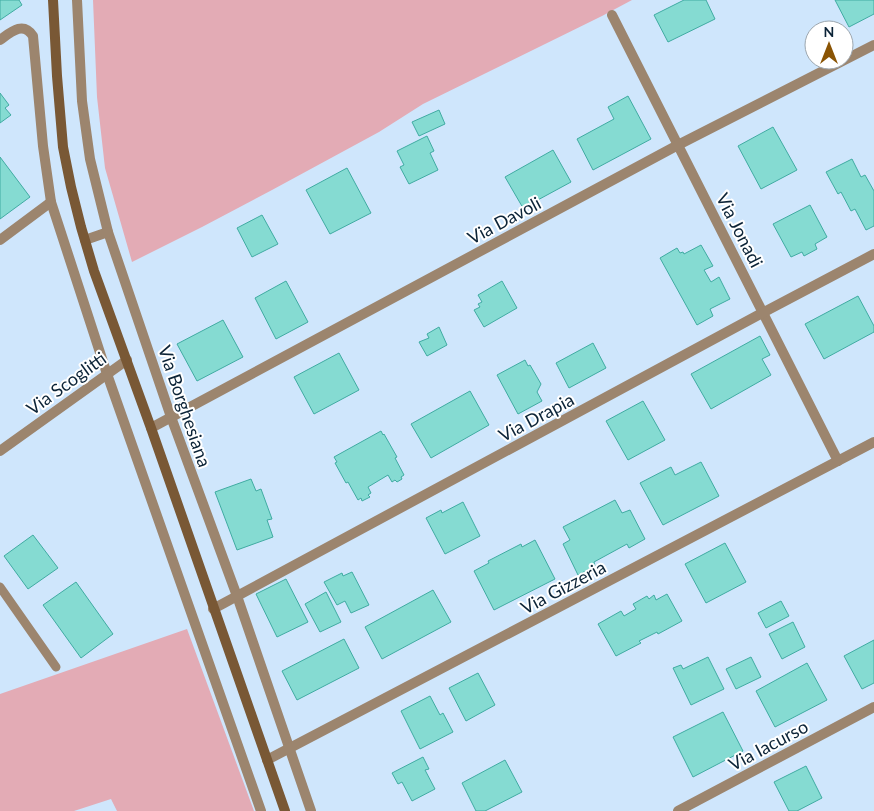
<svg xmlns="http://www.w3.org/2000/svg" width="874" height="811" viewBox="0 0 874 811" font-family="Lato,sans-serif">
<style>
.green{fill:#e3abb5}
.building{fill:#85dbd2;stroke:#40aba2}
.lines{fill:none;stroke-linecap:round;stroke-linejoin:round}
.lane{stroke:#9c856e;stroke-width:9}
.street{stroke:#9c856e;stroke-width:10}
.secondary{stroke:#795835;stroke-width:10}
.labels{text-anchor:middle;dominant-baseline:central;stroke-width:4;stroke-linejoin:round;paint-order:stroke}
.street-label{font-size:18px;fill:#0b2337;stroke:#fff}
</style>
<rect width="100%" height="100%" fill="#cfe6fc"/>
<g class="green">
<path d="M93 0H632L602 16 423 104 379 132 272 190 202 227 132 262 105 168 97 97Z"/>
<path d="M187 629 254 811H117L111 799 74 811H0V694Z"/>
</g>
<g class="building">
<path d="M0 0H19L22 5 0 20Z"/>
<path d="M684 0H706L715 19 668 42 654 15Z"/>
<path d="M835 0H874V14L849 27Z"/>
<path d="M0 93 9 105 5 108 11 115 0 123Z"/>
<path d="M628 96 651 139 593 170 577 139 614 119 608 107Z"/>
<path d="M439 110 445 124 419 136 412 122Z"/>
<path d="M773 127 797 170 761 189 738 146Z"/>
<path d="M427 136 434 151 430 153 438 170 409 184 400 167 404 165 397 151Z"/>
<path d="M553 150 571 182 523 208 505 177Z"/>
<path d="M0 157 30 197 0 219Z"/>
<path d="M852 159 861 177 865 175 874 191V226L866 230 855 209 851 211 841 192 838 194 826 172Z"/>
<path d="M347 168 371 213 330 234 306 190Z"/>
<path d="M810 205 827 237 815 244 817 249 804 256 802 252 791 257 773 224Z"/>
<path d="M262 215 278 244 252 257 237 228Z"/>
<path d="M701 245 713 266 704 270 711 282 719 277 730 299 710 309 713 316 697 325 660 258 677 248 680 253 683 252 684 254Z"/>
<path d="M286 281 308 322 276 339 255 298Z"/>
<path d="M502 281 517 308 484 327 474 310 480 307 478 304 482 302 478 295Z"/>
<path d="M858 296 874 326V332L824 359 805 324Z"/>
<path d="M223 320 243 357 197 381 177 344Z"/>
<path d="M439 327 447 345 427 356 419 342 429 338 427 334Z"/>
<path d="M760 336 770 355 762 359 771 375 711 409 691 374Z"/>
<path d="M593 343 606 368 569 388 556 363Z"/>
<path d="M339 353 359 390 314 414 294 377Z"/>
<path d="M525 360 528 366 530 365 541 384 537 392 542 401 518 414 497 375Z"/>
<path d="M470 391 489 425 431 458 411 424Z"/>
<path d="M643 401 665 440 628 460 606 421Z"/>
<path d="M381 431 383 435 384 434 397 457 395 458 404 475 401 477 402 479 397 482 395 480 392 482 388 475 368 487 371 493 368 495 370 497 362 501 361 498 358 500 348 482 346 483 335 463 337 462 334 457Z"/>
<path d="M701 462 719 496 663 525 640 483 671 467 675 475Z"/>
<path d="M251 479 256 491 261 489 272 519 267 520 273 537 237 550 215 492Z"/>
<path d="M615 500 622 513 630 510 645 539 629 548 627 544 594 562 595 566 578 575 563 544 570 540 563 527Z"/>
<path d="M463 502 480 536 445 554 426 518 441 510 442 513Z"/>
<path d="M33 535 58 568 28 589 4 556Z"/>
<path d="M535 540 555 579 494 610 474 571 489 563 488 561 521 544 522 547Z"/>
<path d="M725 543 746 582 706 603 685 564Z"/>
<path d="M352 572 369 605 351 613 345 601 337 605 324 582 342 573 343 576Z"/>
<path d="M286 579 308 622 277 637 256 594Z"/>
<path d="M76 582 113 634 81 658 43 605Z"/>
<path d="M433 590 451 622 382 659 365 627Z"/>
<path d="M326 592 341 622 320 632 305 604Z"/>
<path d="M667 594 682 621 658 634 657 632 639 641 641 643 616 656 598 624 621 611 624 616 636 609 633 604 647 596 649 599 654 595 656 600Z"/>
<path d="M781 601 789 616 766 628 758 613Z"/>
<path d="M793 622 805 647 782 659 769 634Z"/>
<path d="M344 639 359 668 297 700 282 671Z"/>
<path d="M874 640V683L862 689 844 656Z"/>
<path d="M708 657 724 689 691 705 673 668 681 665 683 669Z"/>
<path d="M751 657 761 677 736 689 726 669Z"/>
<path d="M807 663 827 700 775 727 756 691Z"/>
<path d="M478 673 495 705 466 721 449 688Z"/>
<path d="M430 696 440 715 443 713 453 732 420 749 401 711Z"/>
<path d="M723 712 743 751 693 777 673 737Z"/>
<path d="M423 757 429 769 425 770 435 789 412 801 402 782 398 784 392 773Z"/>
<path d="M505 760 522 792 485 811H476L462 783Z"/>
<path d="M806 766 822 798 797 811H789L774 782Z"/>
</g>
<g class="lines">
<path class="lane" d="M0 587 56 667"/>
<g class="street">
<path d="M77 0 82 101 90 159 108 232 171 417 237 596 311 811"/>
<path d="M612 15 838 461"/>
<path d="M0 40C11 32 23 21 33 36L43 146 51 202 107 374 261 811"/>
<path d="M0 240 51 202"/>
<path d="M85 240 108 232"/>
<path d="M151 428 678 145 874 45"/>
<path d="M0 451 127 360"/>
<path d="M213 609 764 312 874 254"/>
<path d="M267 760 874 442"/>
<path d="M678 811 874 707"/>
</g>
<path class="secondary" d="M53 0 57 76 63 147 71 187 81 227 94 271 151 428 285 811"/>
</g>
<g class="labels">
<g class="street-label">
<text transform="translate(504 220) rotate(-28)">Via Davoli</text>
<text transform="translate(740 230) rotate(63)">Via Jonadi</text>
<text transform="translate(66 383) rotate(-36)">Via Scoglitti</text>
<text transform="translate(185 406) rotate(71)">Via Borghesiana</text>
<text transform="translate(536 417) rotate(-28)">Via Drapia</text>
<text transform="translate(563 587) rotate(-28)">Via Gizzeria</text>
<text transform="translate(768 745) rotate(-28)">Via Iacurso</text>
</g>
</g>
<g transform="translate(829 45)"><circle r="24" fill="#ffffff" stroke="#9da7af"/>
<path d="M0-4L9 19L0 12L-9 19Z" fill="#8a5404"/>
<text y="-8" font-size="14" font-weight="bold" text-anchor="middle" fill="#0b2337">N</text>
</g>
</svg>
